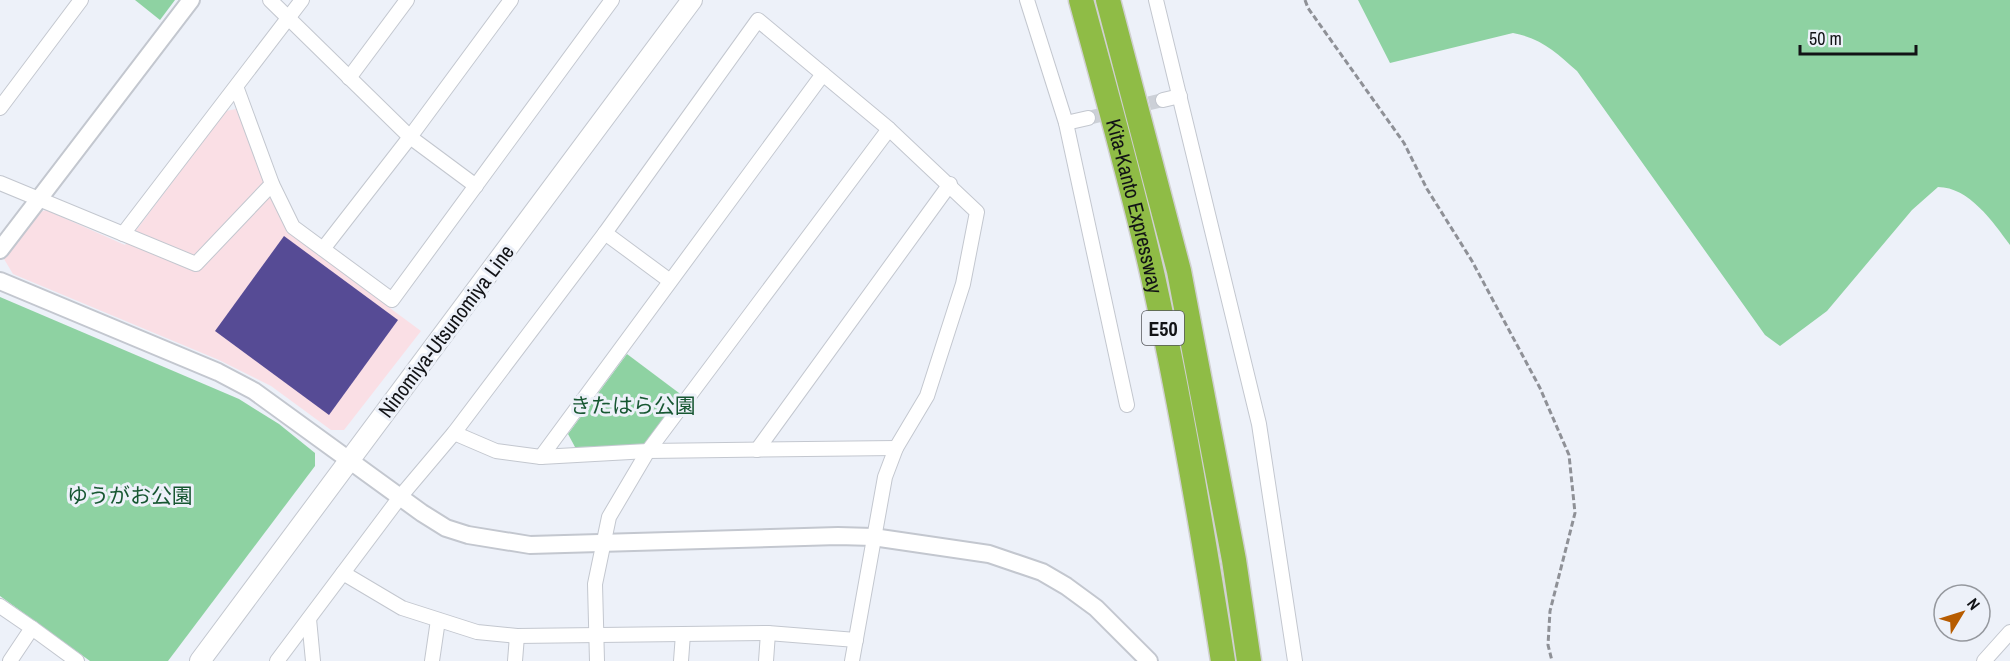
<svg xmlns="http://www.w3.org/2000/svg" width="2010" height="661" viewBox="0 0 2010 661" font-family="'Archivo Narrow','Noto Sans JP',sans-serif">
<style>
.commercial{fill:#fadfe5}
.green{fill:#8ed2a2}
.building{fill:#564b95}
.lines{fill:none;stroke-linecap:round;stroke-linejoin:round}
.minor-tunnel{stroke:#ccd0d7;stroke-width:14;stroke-dasharray:14 7;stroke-linecap:butt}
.minor-casing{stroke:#c3c7cf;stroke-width:16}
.tertiary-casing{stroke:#c3c7cf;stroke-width:20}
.secondary-casing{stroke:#c3c7cf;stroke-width:22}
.motorway-casing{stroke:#d0d0d0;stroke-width:27}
.path{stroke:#8f9197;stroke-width:3;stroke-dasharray:6 3;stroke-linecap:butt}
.minor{stroke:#fff;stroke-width:14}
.tertiary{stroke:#fff;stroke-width:16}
.secondary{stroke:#fff;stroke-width:20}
.motorway{stroke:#8fbc46;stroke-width:24}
.labels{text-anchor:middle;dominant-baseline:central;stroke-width:6;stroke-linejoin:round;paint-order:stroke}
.shield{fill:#edf1f9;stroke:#54565a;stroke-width:1.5}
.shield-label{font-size:20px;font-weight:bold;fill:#121316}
.street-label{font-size:21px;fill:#121316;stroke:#edf1f9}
.park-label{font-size:21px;fill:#175732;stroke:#edf1f9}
</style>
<rect width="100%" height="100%" fill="#edf1f9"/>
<path class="commercial" d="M236 109 287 232 421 331 344 430H331L271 386 219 360 13 274 4 259 40 212 46 210 125 245 226 111Z"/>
<g class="green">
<path d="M135 0H175L160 20Z"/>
<path d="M1358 0H2010V245C1993 222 1969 187 1938 187L1912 210 1827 311 1780 346 1765 335 1577 71C1557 53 1541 38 1513 33L1390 63Z"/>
<path d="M0 297 239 399 279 424 315 453V466L168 661H90L0 596Z"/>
<path d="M627 354 683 396 652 439 641 446 575 447 568 434Z"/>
</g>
<path class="building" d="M284 236 398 320 329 415 215 331Z"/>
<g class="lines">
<path class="minor-tunnel" d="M1088 118 1163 100"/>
<g class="minor-casing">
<g id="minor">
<path d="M270 0 410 137 476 186"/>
<path d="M1027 0 1066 123 1127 405"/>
<path d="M1156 0 1259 424 1295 661"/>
<path d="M349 78 407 0"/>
<path d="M237 89 272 184 293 227 392 300 612 0"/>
<path d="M1163 100 1180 96"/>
<path d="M0 108 81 0"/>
<path d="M1066 123 1088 118"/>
<path d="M0 183 196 264 272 184"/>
<path d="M605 233 670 281"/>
<path d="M123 234 302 0"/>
<path d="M323 249 410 137 511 0"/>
<path d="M454 433 496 451 541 457 648 451 896 448"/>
<path d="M757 450 950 184"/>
<path d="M541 457 823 74"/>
<path d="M343 573 402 608 477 632 517 636 768 633 856 640"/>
<path d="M0 606 32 628 10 661"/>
<path d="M309 619 313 661"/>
<path d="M32 628 77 661"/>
<path d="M277 661 400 497 454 433 605 233 758 20 889 129 977 212 963 284 927 396 896 448 885 477 852 661"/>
<path d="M432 661 438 620"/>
<path d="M515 661 517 636"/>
<path d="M597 661 595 584 609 517 648 451 889 129"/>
<path d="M681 661 683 634"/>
<path d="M766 661 768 633"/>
<path d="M1984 661 2010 632"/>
</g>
</g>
<g class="tertiary-casing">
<g id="tertiary">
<path d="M0 250 191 0"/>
<path d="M0 281 218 372 254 391 422 513 446 528 468 535 530 545 838 536 873 537 989 554 1042 572 1066 586 1096 608 1149 661"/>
</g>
</g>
<g class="secondary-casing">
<path id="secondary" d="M200 661 692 0"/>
</g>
<g class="motorway-casing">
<g id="motorway">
<path id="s1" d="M1081 0C1106 92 1132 184 1153 277 1181 404 1203 533 1223 661"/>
<path d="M1108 0 1179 271 1234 560 1249 661"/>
</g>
</g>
<path class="path" d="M1305 0 1308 8 1404 143 1427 189 1472 261 1540 388 1569 455 1575 513 1550 611 1548 645 1552 661"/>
<use href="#minor" class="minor"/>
<use href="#tertiary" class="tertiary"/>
<use href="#secondary" class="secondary"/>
<use href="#motorway" class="motorway"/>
</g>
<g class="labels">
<rect class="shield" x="1142" y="311" width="42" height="34" rx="4.5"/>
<g class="shield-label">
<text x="1163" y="328">E50</text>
</g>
<g class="street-label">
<text stroke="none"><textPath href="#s1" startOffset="213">Kita-Kanto Expressway</textPath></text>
<text transform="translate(446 331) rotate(-53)">Ninomiya-Utsunomiya Line</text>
</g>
<g class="park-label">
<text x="633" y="405">きたはら公園</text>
<text x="130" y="495">ゆうがお公園</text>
</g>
</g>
<g transform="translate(1962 613) rotate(52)"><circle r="28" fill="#edf1f9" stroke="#95989e" stroke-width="1.5"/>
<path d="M0-4.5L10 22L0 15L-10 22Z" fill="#b75c00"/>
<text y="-9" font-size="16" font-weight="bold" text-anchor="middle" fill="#121316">N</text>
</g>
<path d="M1800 45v9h116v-9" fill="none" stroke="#121316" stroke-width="3"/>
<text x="1809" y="45" font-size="18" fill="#121316" stroke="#edf1f9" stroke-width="4.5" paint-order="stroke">50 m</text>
</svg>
